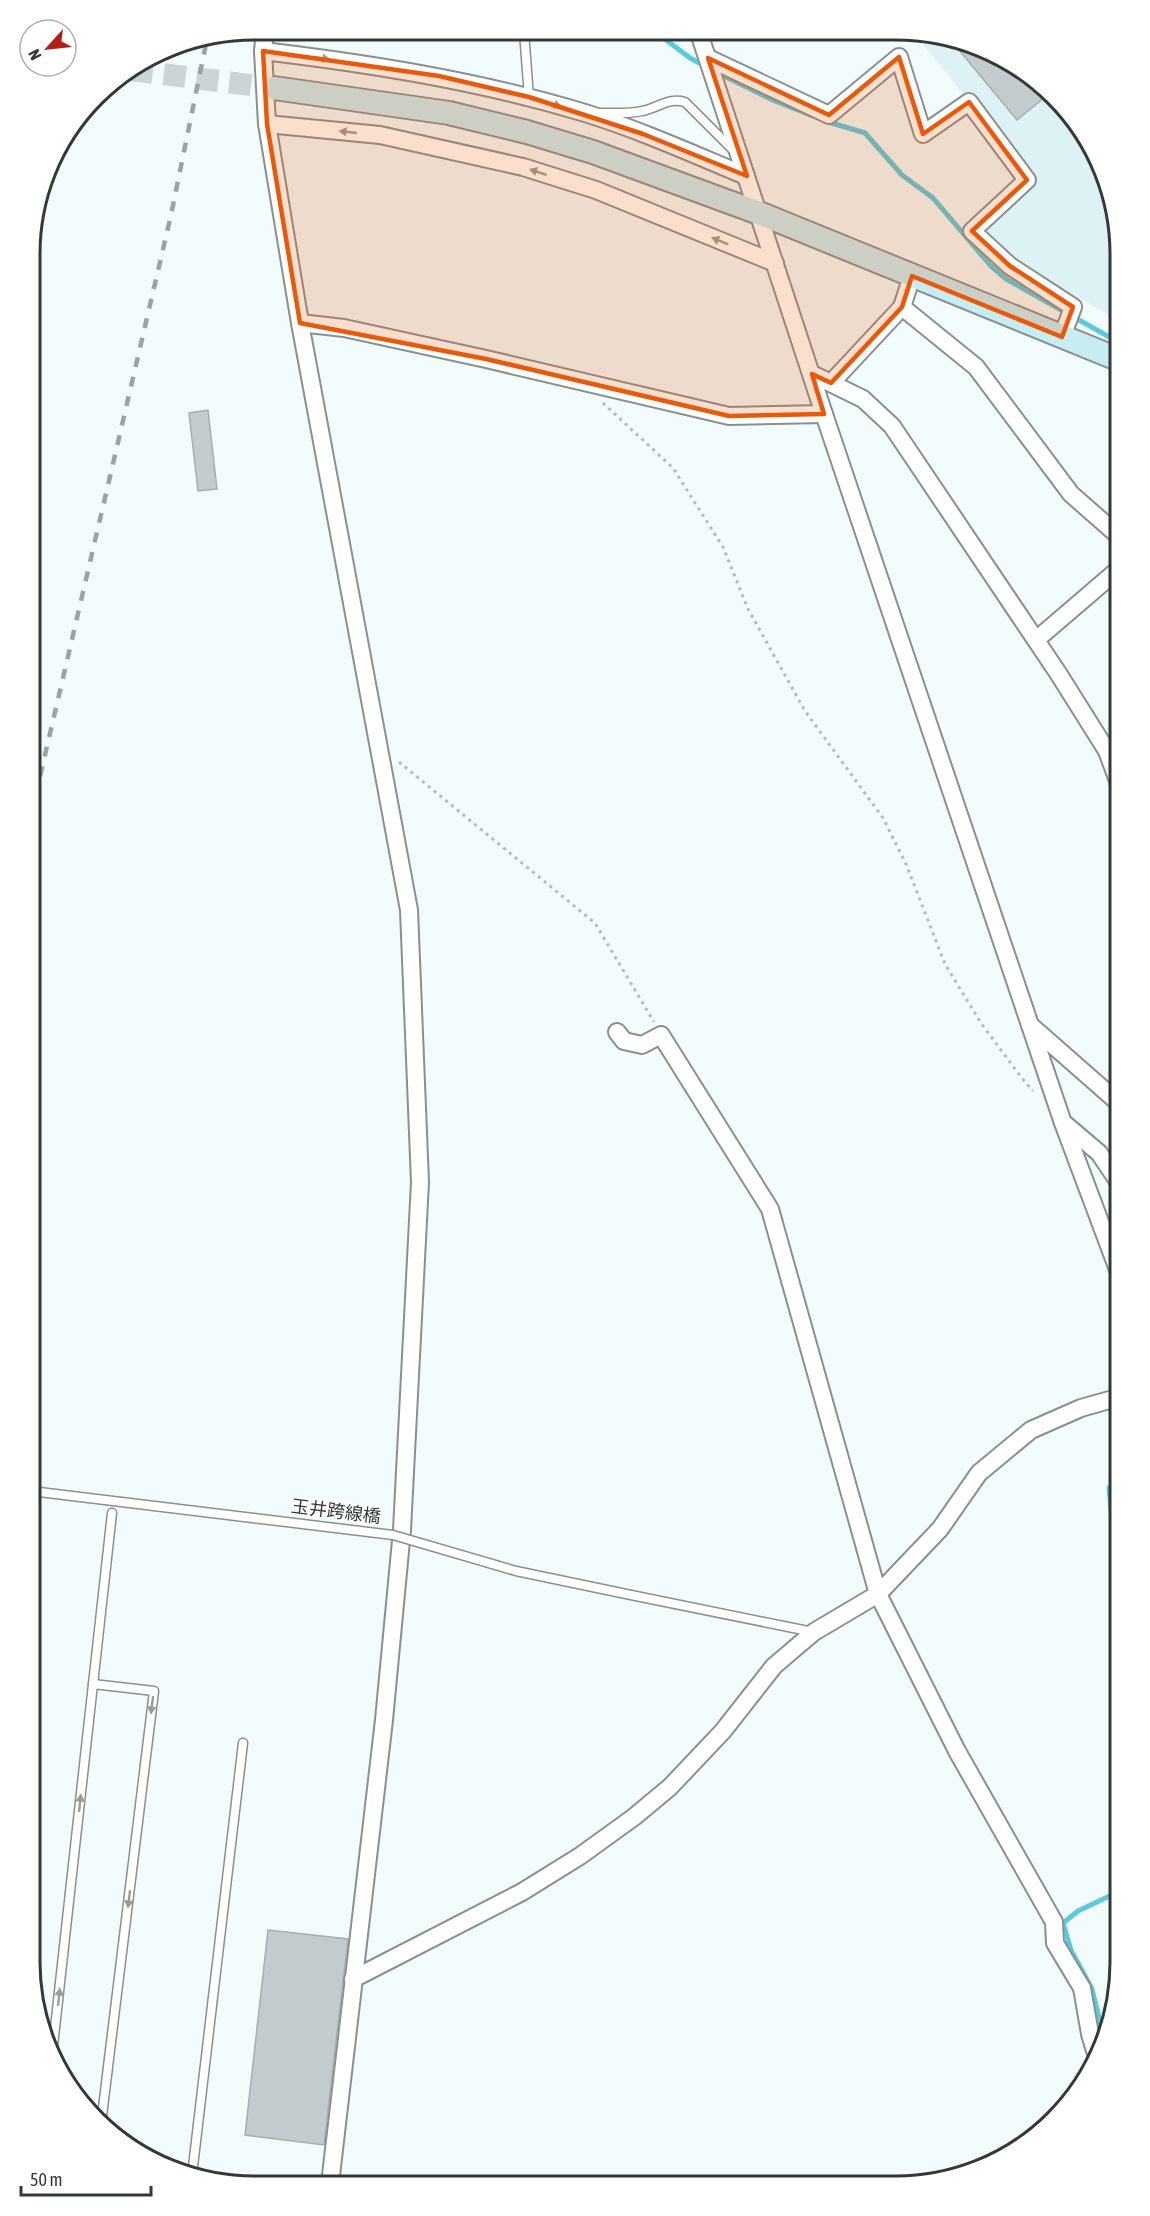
<svg xmlns="http://www.w3.org/2000/svg" width="1150" height="2216" viewBox="0 0 1150 2216" font-family="'Asap Condensed','Noto Sans JP',sans-serif">
<style>
.built{fill:#def1f4}
.lines{fill:none;stroke-linecap:round;stroke-linejoin:round}
.stream{stroke:#5acadc;stroke-width:5}
.building{fill:#c2cbcd;stroke:#a6aeb0;stroke-width:1.5}
.secondary-tunnel{stroke:#ccd5d6;stroke-width:22;stroke-dasharray:22 11;stroke-linecap:butt}
.lane-casing{stroke:#889092;stroke-width:11}
.street-casing{stroke:#889092;stroke-width:20}
.secondary-casing{stroke:#889092;stroke-width:26}
.path{stroke:#b3bbbc;stroke-width:3;stroke-dasharray:3 4.5;stroke-linecap:butt}
.lane{stroke:#fff;stroke-width:8}
.street{stroke:#fff;stroke-width:16}
.secondary{stroke:#c7edf3;stroke-width:22}
.rail{stroke:#9ba2a2;stroke-width:4.5;stroke-dasharray:10 10;stroke-linecap:butt}
.lane-bridge-casing{stroke:#889092;stroke-width:11;stroke-linecap:butt}
.lane-bridge{stroke:#fff;stroke-width:8}
.oneway{fill:#9a9c9c}
.marked{fill:#e8590c;fill-opacity:0.2;stroke:#e8590c;stroke-width:4.5;stroke-linejoin:round}
.labels{text-anchor:middle;dominant-baseline:central;stroke-width:4.5;stroke-linejoin:round;paint-order:stroke}
.street-label{font-size:18px;fill:#343838;stroke:#fff}
.rim{fill:none;stroke:#343838;stroke-width:3}
</style>
<rect width="100%" height="100%" fill="#f2fcfd"/>
<path class="built" d="M915 34H939L995 53 1043 85 1082 130 1108 183 1120 254V321L1010 259 982 227 1032 180Z"/>
<g class="lines">
<g class="stream">
<path d="M657 33 690 58 705 66"/>
<path d="M716 72 775 101 813 116"/>
<path d="M825 121 865 133 902 175 933 198 990 265 1006 279 1120 343"/>
<path d="M1120 1611 1112 1586 1116 1561 1109 1488 1120 1480"/>
<path d="M1120 1698 1113 1685 1120 1669"/>
<path d="M1105 2041 1092 1989 1071 1950 1063 1923 1078 1911 1120 1891"/>
</g>
</g>
<g class="building">
<path d="M949 38 995 53 1043 85 1050 93 1017 120Z"/>
<path d="M208 410 217 489 198 491 189 413Z"/>
<path d="M268 1930 348 1939 324 2145 245 2135Z"/>
</g>
<g class="lines">
<path class="secondary-tunnel" d="M131 70 274 88"/>
<g class="lane-casing">
<g id="lane">
<path d="M524 32 529 97"/>
<path d="M602 113C615 113 629 114 642 111 658 108 668 97 685 102L734 151"/>
<path d="M631 1595 813 1632"/>
<path d="M93 1684 112 1513"/>
<path d="M52 2055 93 1684 154 1691 101 2124"/>
<path d="M192 2175 243 1743"/>
</g>
</g>
<g class="street-casing">
<g id="street">
<path d="M265 30 263 51 267 124 300 323 409 910 420 1182 402 1530 384 1720 330 2184"/>
<path d="M699 33 824 414 1063 1123 1120 1275"/>
<path d="M263 51C372 64 479 81 585 113 640 130 693 154 746 176"/>
<path d="M708 58 829 115 899 57 923 134 969 102 1027 180 972 231 1010 266 1073 307 1062 337"/>
<path d="M267 124 380 135 523 167 596 190 775 263"/>
<path d="M912 276 902 307 976 367 1071 494 1120 537"/>
<path d="M300 323 344 328 486 359 729 416 824 414"/>
<path d="M812 374 863 399 892 426 1058 673 1107 751 1120 786"/>
<path d="M831 383 902 307"/>
<path d="M1036 640 1120 568"/>
<path d="M1030 1025 1120 1104"/>
<path d="M617 1032 624 1041 642 1045 661 1035 770 1209 878 1594 957 1751 1054 1922 1055 1943 1082 1988 1090 2034 1097 2057"/>
<path d="M1066 1125 1099 1153 1120 1184"/>
<path d="M353 1979 522 1892 580 1856 634 1817 670 1787 723 1731 774 1666 814 1632 878 1594 940 1529 979 1473 1031 1430 1081 1408 1120 1397"/>
</g>
</g>
<g class="secondary-casing">
<path id="secondary" d="M274 88 449 113 527 132 593 152 759 213 1120 360"/>
</g>
<g class="path">
<path d="M603 403 673 468 723 547 748 609 805 711 883 818 906 864 945 964 981 1023 1021 1077 1033 1091"/>
<path d="M399 762 595 923 654 1022"/>
</g>
<use href="#lane" class="lane"/>
<use href="#street" class="street"/>
<use href="#secondary" class="secondary"/>
<path class="rail" d="M31 815 171 215 207 39"/>
<g class="lane-bridge-casing">
<path id="lane-bridge" d="M31 1491 393 1535 516 1571 631 1595"/>
</g>
<use href="#lane-bridge" class="lane-bridge"/>
</g>
<defs><path id="oneway-solid" d="M-6-.8H1V-3.2L6.5 0L1 3.2V.8H-6Z" transform="scale(1.5)"/></defs>
<g class="oneway">
<use href="#oneway-solid" transform="translate(321 58) rotate(7)"/>
<use href="#oneway-solid" transform="translate(553 104) rotate(16)"/>
<use href="#oneway-solid" transform="translate(348 132) rotate(-174)"/>
<use href="#oneway-solid" transform="translate(538 172) rotate(-162)"/>
<use href="#oneway-solid" transform="translate(720 241) rotate(-158)"/>
<use href="#oneway-solid" transform="translate(152 1705) rotate(97)"/>
<use href="#oneway-solid" transform="translate(80 1803) rotate(-84)"/>
<use href="#oneway-solid" transform="translate(129 1899) rotate(97)"/>
<use href="#oneway-solid" transform="translate(59 1997) rotate(-84)"/>
</g>
<path class="marked" d="M263 51 439 76 529 97 643 134 747 176 708 58 829 115 899 57 923 134 969 102 1027 180 972 231 1010 266 1073 307 1062 337 912 276 902 307 831 383 812 374 824 414 729 416 486 359 300 323 267 124Z"/>
<g class="labels">
<g class="street-label">
<text transform="translate(336 1511) rotate(7)">玉井跨線橋</text>
</g>
</g>
<path d="M0 0H1150V2216H0ZM254 40H896A214 214 0 0 1 1110 254V1962A214 214 0 0 1 896 2176H254A214 214 0 0 1 40 1962V254A214 214 0 0 1 254 40Z" fill="#fff" fill-rule="evenodd"/>
<path class="rim" d="M254 40H896A214 214 0 0 1 1110 254V1962A214 214 0 0 1 896 2176H254A214 214 0 0 1 40 1962V254A214 214 0 0 1 254 40Z"/>
<g transform="translate(48 48) rotate(243)"><circle r="28" fill="#ffffff" stroke="#aeafaf" stroke-width="1.5"/>
<path d="M0-4.5L10 22L0 15L-10 22Z" fill="#b02016"/>
<text y="-9" font-size="16" font-weight="bold" text-anchor="middle" fill="#343838">N</text>
</g>
<path d="M21 2186v9h130v-9" fill="none" stroke="#343838" stroke-width="3"/>
<text x="30" y="2186" font-size="18" fill="#343838" stroke="#ffffff" stroke-width="4.5" paint-order="stroke">50 m</text>
</svg>
